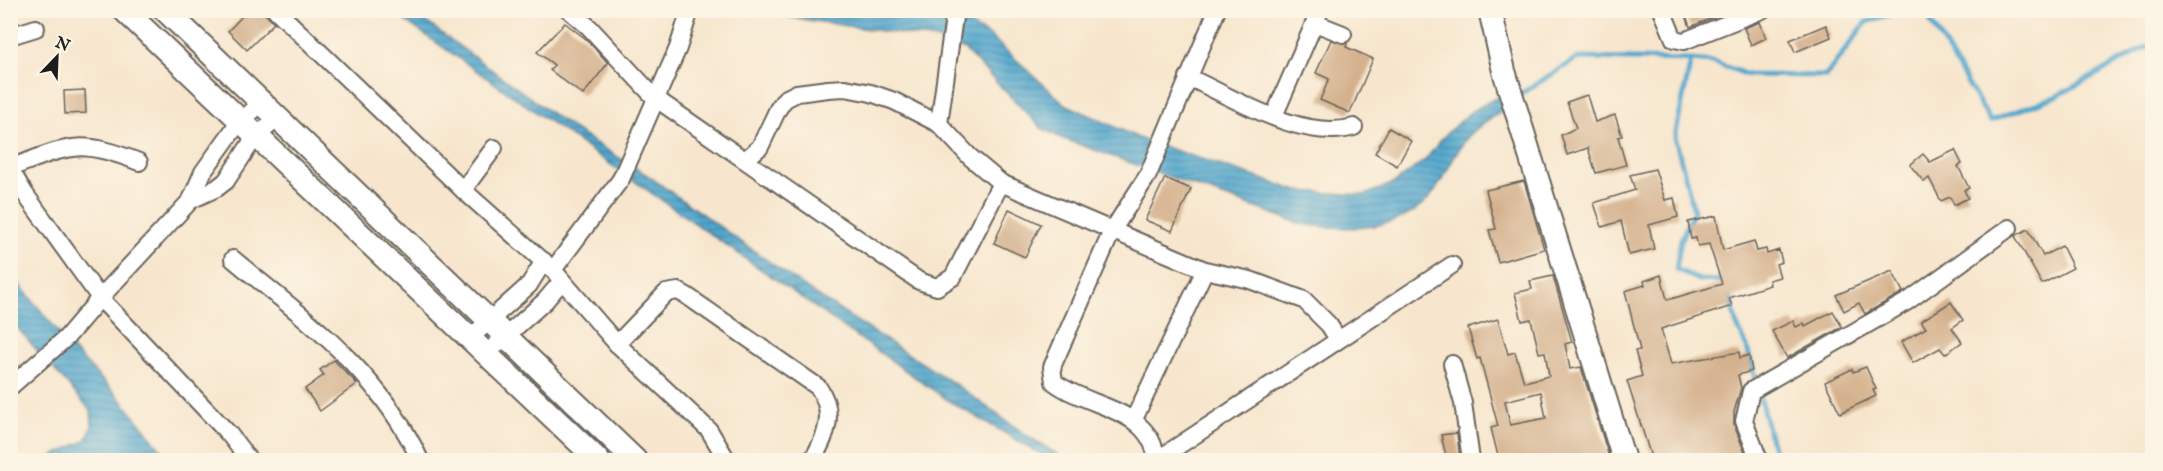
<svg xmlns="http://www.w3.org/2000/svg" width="2163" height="471" viewBox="0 0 2163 471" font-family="'IM FELL English',serif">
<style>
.water{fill:url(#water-rules);stroke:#366174;stroke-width:1.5}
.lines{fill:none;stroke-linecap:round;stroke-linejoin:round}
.stream{stroke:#50a6cd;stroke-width:5}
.building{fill:#d4b18d;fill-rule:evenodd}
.street-casing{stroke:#69635a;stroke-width:20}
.secondary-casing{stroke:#69635a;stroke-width:26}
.street{stroke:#fff;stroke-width:16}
.secondary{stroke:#fff;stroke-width:22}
</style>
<defs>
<pattern id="water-rules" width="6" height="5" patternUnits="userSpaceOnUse" patternTransform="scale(1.5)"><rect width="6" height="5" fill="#50a6cd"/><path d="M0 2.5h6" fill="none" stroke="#4286a6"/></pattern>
</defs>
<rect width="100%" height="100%" fill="#fcf5e5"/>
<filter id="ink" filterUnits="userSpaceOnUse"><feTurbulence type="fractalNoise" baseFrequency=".0167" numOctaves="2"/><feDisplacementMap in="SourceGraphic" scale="12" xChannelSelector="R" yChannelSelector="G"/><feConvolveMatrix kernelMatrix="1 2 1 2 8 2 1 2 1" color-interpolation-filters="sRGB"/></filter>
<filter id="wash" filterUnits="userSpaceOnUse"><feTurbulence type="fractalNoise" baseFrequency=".008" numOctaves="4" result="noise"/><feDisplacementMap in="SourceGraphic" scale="24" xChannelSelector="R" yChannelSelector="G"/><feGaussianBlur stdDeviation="1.35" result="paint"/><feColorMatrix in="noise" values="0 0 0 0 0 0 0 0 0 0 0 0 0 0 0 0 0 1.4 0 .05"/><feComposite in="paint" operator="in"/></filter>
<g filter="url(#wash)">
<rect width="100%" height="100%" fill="#f7e6cd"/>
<g class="water">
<path d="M391 11H411L576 131 647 175 816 295 958 386 1029 437 1067 460H1051L949 401Z"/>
<path d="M775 11H942L989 35 1065 104 1141 139 1298 191 1365 195 1396 182 1426 159 1445 135 1470 112 1503 94 1505 110C1464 132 1462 144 1440 183 1412 234 1350 231 1301 224L1061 138 1041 128 965 50 936 39 787 17Z"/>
<path d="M10 273 74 351 118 396 170 460H44L86 440 92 426 91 411 11 321Z"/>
</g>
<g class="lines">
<g class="stream">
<path d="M1924 10 1990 121 2057 96 2152 44"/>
<path d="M1691 60 1675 137 1694 211 1681 239 1676 269 1699 280 1725 281 1726 283"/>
<path d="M1517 96 1578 58 1691 60 1713 62 1748 75 1826 76 1866 22 1904 10"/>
<path d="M1729 292 1736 323 1747 347 1776 460"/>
</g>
</g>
<g id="blocks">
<g class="building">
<path d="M248 10H261L274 23 247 50 228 31Z"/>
<path d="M1684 10H1732L1690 27Z"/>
<path d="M1760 22 1766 38 1751 45 1744 28Z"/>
<path d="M565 23 586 39 608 63 583 95 550 70 554 65 537 52Z"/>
<path d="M1826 25 1831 37 1795 52 1790 40Z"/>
<path d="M1331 40 1347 43 1346 47 1373 59 1350 113 1320 100 1329 79 1316 73Z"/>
<path d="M85 90 86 113 65 114 64 91Z"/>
<path d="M1587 95 1595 122 1615 115 1622 136 1618 137 1626 165 1596 173 1588 148 1567 155 1561 135 1576 128 1567 102Z"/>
<path d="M1389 128 1411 141 1397 166 1375 153Z"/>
<path d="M1955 150 1962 164 1958 166 1969 188 1964 190 1968 198 1954 205 1950 197 1941 201 1929 178 1924 182 1910 165 1923 154 1930 162Z"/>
<path d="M1655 169 1665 200 1674 198 1678 217 1649 225 1654 249 1629 255 1621 221 1602 227 1594 203 1635 190 1630 175Z"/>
<path d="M1165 178 1191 189 1172 231 1145 220Z"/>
<path d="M1524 181 1544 249 1498 262 1489 230 1496 229 1486 190Z"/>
<path d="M1009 209 1041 224 1025 257 994 243Z"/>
<path d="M1716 216 1723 250 1754 241 1757 251 1766 249 1767 254 1779 250 1782 262 1776 264 1780 277 1769 280 1770 285 1729 298 1732 306 1661 329 1671 364 1739 352 1740 358 1749 355 1752 371 1738 375 1741 388 1734 412V425L1748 460H1652L1627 381 1642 376 1635 351 1640 350 1625 291 1645 285 1644 281 1661 275 1667 300 1722 284 1709 244 1698 246 1696 238 1691 239 1688 222Z"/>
<path d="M2028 229 2043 256 2062 246 2073 268 2042 284 2015 236Z"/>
<path d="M1892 271 1903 292 1865 314 1859 303 1844 311 1836 295Z"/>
<path d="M1553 276 1572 342 1565 344 1570 369 1581 367 1610 460H1499L1491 428 1498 426 1480 358 1477 359 1468 328 1498 319 1508 354 1515 352 1524 382 1549 376 1545 352 1539 353 1531 319 1522 321 1515 293 1532 289 1530 281ZM1541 392 1546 418 1510 425 1505 401Z"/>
<path d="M1951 302 1963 320 1952 328 1962 342 1945 354 1940 348 1913 363 1901 342 1926 328 1921 321Z"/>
<path d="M1833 311 1842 327 1787 358 1772 331 1793 321 1796 327 1804 323 1805 326Z"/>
<path d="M334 360 357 384 320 411 305 389 324 375 320 370Z"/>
<path d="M1866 367 1876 389 1873 390 1876 396 1840 413 1825 382 1852 369 1853 372Z"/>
<path d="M1457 433 1460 460H1447L1441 435Z"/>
</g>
</g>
</g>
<g filter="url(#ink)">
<use href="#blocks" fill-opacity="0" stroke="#69635a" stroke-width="1.5"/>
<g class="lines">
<g class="street-casing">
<g id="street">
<path d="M276 10 463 190 553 270 617 344 709 430 727 460"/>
<path d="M569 10 589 27 655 98 919 281 937 287 953 277 1001 183"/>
<path d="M1662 10 1674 39 1684 41 1762 10"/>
<path d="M1315 23 1343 34"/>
<path d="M10 36 36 28"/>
<path d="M1188 77C1234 98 1303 142 1354 127"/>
<path d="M1274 116 1320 10"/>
<path d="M939 124 955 10"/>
<path d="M745 160 760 147 778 109 785 99 797 93 828 89 845 88 871 93 894 101 939 124 970 157 1001 183 1205 270 1250 280 1304 300 1329 325 1338 339"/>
<path d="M10 168C69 146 78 138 139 162"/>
<path d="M10 169 25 194 100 298 229 434 249 460"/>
<path d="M463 190 494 148"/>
<path d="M191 200 217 188 226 181 255 137 277 119"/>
<path d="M233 259C306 320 379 371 420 460"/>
<path d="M553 270 621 179 678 48 690 10"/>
<path d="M469 339 529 285 544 261"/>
<path d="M617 344 666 293 678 291 687 296 818 387C836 412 827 436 812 460"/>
<path d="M486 354 545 301 562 281"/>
<path d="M1452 364 1463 403 1471 460"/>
<path d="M10 387 66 338 100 298 191 200 203 172 239 122 261 104"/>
<path d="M1134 419 1205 270"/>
<path d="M1157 460C1150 407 1090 409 1054 382L1052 367 1112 231 1148 175 1217 10"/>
<path d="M1157 460 1452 265"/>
<path d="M1759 460 1744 421 1751 391 1908 301 2009 228"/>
</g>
</g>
<g class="secondary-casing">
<g id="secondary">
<path d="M124 10 598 460"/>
<path d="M165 10 635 460"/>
<path d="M1490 10 1504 71 1624 460"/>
</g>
</g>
<use href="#street" class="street"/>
<use href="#secondary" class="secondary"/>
</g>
</g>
<rect width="2163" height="471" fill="none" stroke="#fcf5e5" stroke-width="36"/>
<g transform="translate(57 57) rotate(23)" stroke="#fcf5e5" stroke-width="4.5" paint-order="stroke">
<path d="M0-4.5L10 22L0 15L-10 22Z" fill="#1c1c1c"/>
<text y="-9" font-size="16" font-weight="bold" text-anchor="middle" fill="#1c1c1c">N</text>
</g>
</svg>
